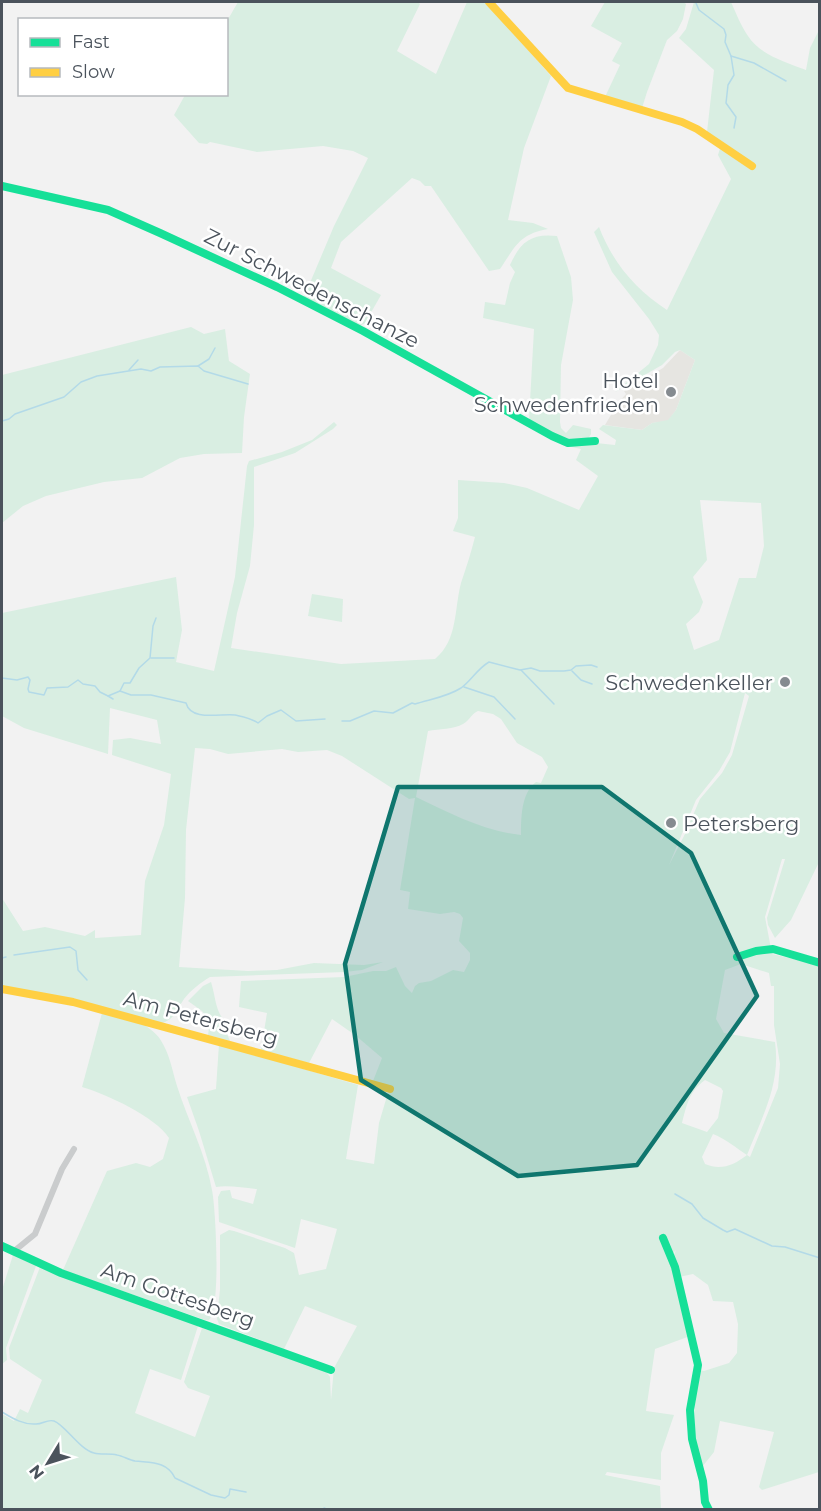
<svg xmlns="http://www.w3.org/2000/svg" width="821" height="1511" viewBox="0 0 821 1511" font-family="Montserrat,sans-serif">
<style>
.commercial{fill:#e6e5e1}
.green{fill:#d9eee2;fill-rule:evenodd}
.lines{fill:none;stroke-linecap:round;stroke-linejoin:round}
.stream{stroke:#b3dae8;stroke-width:1.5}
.street{stroke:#cacccd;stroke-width:6}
.fast{stroke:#16e098;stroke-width:8}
.slow{stroke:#ffcf43;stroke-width:8}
.marked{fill:#0f766e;fill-opacity:0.2;stroke:#0f766e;stroke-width:4.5;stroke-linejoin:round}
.poi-dot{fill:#858b90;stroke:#fff;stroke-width:2}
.labels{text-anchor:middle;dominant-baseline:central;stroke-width:5;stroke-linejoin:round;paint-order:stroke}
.street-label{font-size:21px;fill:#4b535c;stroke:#fff}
.poi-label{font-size:21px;fill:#4b535c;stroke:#fff;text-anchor:end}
</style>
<rect width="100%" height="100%" fill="#f2f2f2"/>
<path class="commercial" d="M680 350 695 360 676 410 668 421 652 423 642 430 605 425 618 403 626 394 624 391 663 368Z"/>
<g class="green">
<path d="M238 2H418L420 4 397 51 436 74 467 2H486L551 76 524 148 508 220 533 223 548 229C519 234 515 247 500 269L489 271 431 186H425L420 181 412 178 341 242 331 268 381 295 365 323 360 326 304 297 334 226 368 158 353 151 323 146 257 152 210 142 207 144 199 143 174 115 185 95 226 94 227 21Z"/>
<path d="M605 2H683L686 4 683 19 677 31 667 40 647 92 642 108 605 97 620 65 612 61 622 43 591 26Z"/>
<path d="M694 2H731C736 13 741 26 748 36 760 55 786 62 806 70L810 48 819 30V862L791 920 775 938 768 925 767 918 785 859H782L765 917 772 954 819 965V1472L762 1490 759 1487 774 1432 720 1421 714 1452 702 1467C691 1433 694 1405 699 1370L704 1371 729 1363 737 1353 738 1324 733 1302 713 1301 708 1285 693 1274 679 1277 673 1257 676 1250 669 1258 690 1336 655 1349 646 1411 674 1415 661 1453V1480L607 1472 605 1475 660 1486 661 1509H2V1414L14 1421 20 1409 28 1413 42 1380 10 1359 9 1348 40 1267 198 1326 181 1380 150 1369 135 1413 195 1437 210 1396 188 1388 184 1382 202 1328 325 1370 330 1377 331 1400 334 1368 357 1326 305 1306 284 1349 219 1324 217 1319 220 1289V1235L229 1230 234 1231 285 1248 294 1253 299 1275 326 1269 337 1229 301 1219 295 1248 219 1222 218 1197 221 1191 230 1190 232 1198 253 1204 257 1189C243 1188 229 1185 216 1187L199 1131 187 1097 216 1089 219 1044 358 1085 346 1159 374 1164 379 1123 390 1086 373 1081 382 1058 355 1035 332 1019 309 1063 261 1050 267 1013 239 1007 241 981 344 977 373 971H386L396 967 405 986 412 993 415 986 419 983 431 981 453 970 464 972 470 960V953L459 941 463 918 460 914 454 912 440 914 408 909 410 892 400 890 415 798 409 799 342 756 327 750 298 752 282 749 228 754 210 749 195 748 186 830 185 898 179 967 248 971 277 970 314 963 364 965 383 962 362 970 345 972 210 977C200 983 191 990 184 999 177 1009 175 1019 162 1023L2 986V898L23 931 45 927 85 936 95 930V938L141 935 145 881 164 825 171 774 112 755 113 740 130 738 161 744 157 720 110 708 108 754 24 728 2 716V613L176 577 182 630 176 662 214 671 235 577 247 466 249 461 282 452 312 440 334 422 337 425 333 429 295 453 254 467V525L250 566 237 613 231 648 341 664 435 659C458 640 454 610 461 583 466 568 471 553 475 537L453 531 458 518V480L504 483 527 488 579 510 598 476 576 460 581 449 562 445 529 420 534 329 483 318 485 302 505 305 510 283 515 272 510 265C520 243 530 233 557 236L571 277 573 300 561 365 560 422 561 428 566 433 573 425 591 429V434L588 439 596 443 615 445 616 440 599 429 603 425 642 430 652 423 668 420 676 410 695 360 680 350 675 352 662 365 615 392 649 364 658 345 659 335 649 319 612 272 594 232 599 227C613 263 635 289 667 310L731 179 718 155 722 142 707 132 714 70 679 38 686 29ZM700 500 761 503 764 546 756 578H739L719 640 694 650 686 624 699 612 703 602 693 577 707 560ZM745 693 749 696 732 755 722 773 700 799 685 834 669 865 696 800 719 771 730 752ZM478 711 493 714 501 719 517 743 542 757 548 767 541 783 536 782C521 793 521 818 521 835 483 831 450 813 416 797L428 731C439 729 454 729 463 724 470 720 471 714 478 711ZM741 964 769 973 771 986H774V1025L780 1064 778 1088 750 1157 747 1155C762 1117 781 1084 775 1042L724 1033 716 1019 725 970ZM705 1080 721 1088 723 1091 718 1118 707 1132 682 1123C687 1104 689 1092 705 1080ZM713 1134C726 1139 736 1148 747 1155 734 1165 721 1171 705 1164L702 1157Z"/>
<path d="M191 327 204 334 225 329 229 361 250 374 244 417 242 453 204 454 180 458 142 478 104 482 46 496 23 506 2 523V375Z"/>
<path d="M312 594 343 599 342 622 308 616Z"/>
<path d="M211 982C217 1002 214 1009 228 1026L227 1034 230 1041 208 1035 210 1022 202 1011 188 1001 203 986Z"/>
<path d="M102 1013 143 1024C149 1028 156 1033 160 1039 170 1054 172 1070 177 1086 188 1121 206 1154 212 1190 216 1209 221 1310 209 1320H205L63 1270 107 1171 136 1163 150 1167 163 1159 169 1138C156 1117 106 1094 82 1087Z"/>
<path d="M13 1255 36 1266 6 1348 7 1360 2 1364V1290Z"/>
</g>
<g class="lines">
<g class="stream">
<path d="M696 3 699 10 724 29 726 35 725 42 731 56 734 75 728 85 726 103 736 117 734 128"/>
<path d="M731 56 754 63 786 81"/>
<path d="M198 366 209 359 215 348"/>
<path d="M129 370 138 360"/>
<path d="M2 421 9 419 15 414 64 397 81 382 97 376 141 369 151 371 160 367 198 366 204 371 248 384"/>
<path d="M151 658H174"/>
<path d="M521 670 554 704"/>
<path d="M572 671 581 680 592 684"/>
<path d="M2 678 17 680 28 677 30 680 28 689 29 692 44 695 47 688 68 687 78 680 83 684 95 686 100 692 108 696 120 691 131 695H151L186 703C191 722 222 713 235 715 244 717 251 718 258 723L267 716 281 710 296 721 325 719"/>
<path d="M464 687 494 697 515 719"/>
<path d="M120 691 124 683H130L139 668 150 658 153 626 156 618"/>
<path d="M108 696 113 699"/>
<path d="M342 721H350L374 711 393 713 412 703 415 704C431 699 447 697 461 688 471 681 477 669 489 662L520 670 531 668 540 671H564L571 670 576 666 591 665 597 667"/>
<path d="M14 955 70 947 76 951 78 970 87 980"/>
<path d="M2 958 6 957"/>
<path d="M675 1194 692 1204 703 1218 723 1230 727 1232 735 1229 772 1246 785 1247 820 1258"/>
<path d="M2 1412C12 1418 23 1425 36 1424 43 1424 47 1419 54 1421 64 1424 80 1450 94 1453 101 1455 110 1453 117 1455 123 1456 129 1460 135 1461 151 1463 167 1461 175 1478L211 1495 225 1498 229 1495 230 1489 246 1492"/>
<path d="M324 1508 329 1510"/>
</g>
<path class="street" d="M13 1252 35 1234 62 1169 74 1149"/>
<g class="fast">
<path d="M2 186 108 210 160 233 277 287 363 331 552 436 568 443 595 441"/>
<path d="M737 957 756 951 773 949 820 963"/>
<path d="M663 1238 675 1267 698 1365 690 1410 692 1439 703 1481 705 1502 709 1510"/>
<path d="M2 1246 61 1273 331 1370"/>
</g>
<g class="slow">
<path d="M489 2 568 88 682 122 697 129 752 166"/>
<path d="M2 989 73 1002 390 1089"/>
</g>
</g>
<path class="marked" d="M398 787H602L691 853 757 996 637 1165 518 1176 361 1080 345 964Z"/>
<g class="poi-dot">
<circle cx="671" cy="392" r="6"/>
<circle cx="785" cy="682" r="6"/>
<circle cx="671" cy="823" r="6"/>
</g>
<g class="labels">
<g class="street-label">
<text transform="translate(312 288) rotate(27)">Zur Schwedenschanze</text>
<text transform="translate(201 1018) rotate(15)">Am Petersberg</text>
<text transform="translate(178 1295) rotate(19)">Am Gottesberg</text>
</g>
<g class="poi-label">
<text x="659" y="380">Hotel<tspan x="659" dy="24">Schwedenfrieden</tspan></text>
<text x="773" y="682">Schwedenkeller</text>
<text x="683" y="823" text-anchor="start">Petersberg</text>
</g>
</g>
<rect width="821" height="1511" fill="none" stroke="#4b535c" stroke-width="6"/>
<rect x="18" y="18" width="210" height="78" fill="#ffffff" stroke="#b7babe" stroke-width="1.5"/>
<rect x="30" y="38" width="30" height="9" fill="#16e098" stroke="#b7babe" stroke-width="1.5"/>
<text x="72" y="48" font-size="18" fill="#4b535c">Fast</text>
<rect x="30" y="68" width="30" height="9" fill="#ffcf43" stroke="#b7babe" stroke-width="1.5"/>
<text x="72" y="78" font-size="18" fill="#4b535c">Slow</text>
<g transform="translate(48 1463) rotate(232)" stroke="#ffffff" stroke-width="4.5" paint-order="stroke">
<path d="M0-4.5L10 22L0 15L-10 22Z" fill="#4b535c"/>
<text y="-9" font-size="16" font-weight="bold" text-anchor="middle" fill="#4b535c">N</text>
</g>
</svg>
